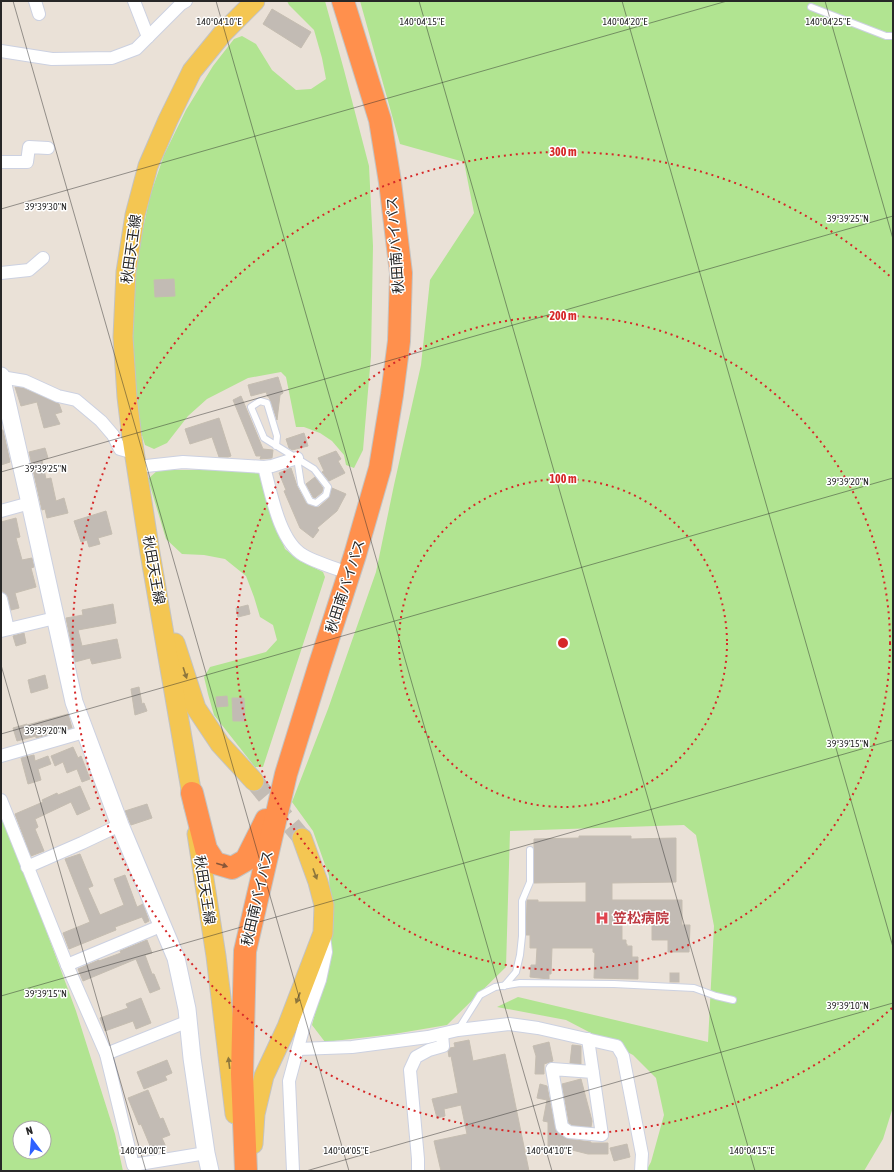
<svg xmlns="http://www.w3.org/2000/svg" width="894" height="1172" viewBox="0 0 894 1172" font-family="'Asap Condensed','Noto Sans JP',sans-serif">
<style>
.green{fill:#b1e491;fill-rule:evenodd}
.building{fill:#c2bbb4;stroke:#c5bdb1}
.lines{fill:none;stroke-linecap:round;stroke-linejoin:round}
.primary-tunnel{stroke:#c3bcb4;stroke-width:19;stroke-dasharray:19 10;stroke-linecap:butt}
.lane-casing{stroke:#ccd1e1;stroke-width:8}
.street-casing{stroke:#ccd1e1;stroke-width:14}
.secondary-casing{stroke:#ccd1e1;stroke-width:19}
.primary-casing{stroke:#c3c3c3;stroke-width:21}
.highway-casing{stroke:#c3c3c3;stroke-width:24}
.lane{stroke:#fff;stroke-width:6}
.street{stroke:#fff;stroke-width:12}
.secondary{stroke:#fff;stroke-width:17}
.primary{stroke:#f4c652;stroke-width:19}
.highway{stroke:#ff904d;stroke-width:22}
.oneway{fill:#8e763c}
.oneway2{fill:#885638}
.ticks{fill:none;stroke:#272727;stroke-width:1;stroke-opacity:0.45}
.ring{fill:none;stroke:#d62828;stroke-width:2;stroke-dasharray:2 4}
.labels{text-anchor:middle;dominant-baseline:central;stroke-width:3;stroke-linejoin:round;paint-order:stroke}
.street-label{font-size:14px;fill:#272727;stroke:#fff}
.health-label{font-size:14px;font-weight:bold;fill:#be3a42;stroke:#fff;text-anchor:start}
.ticks-label{font-size:10px;text-anchor:middle;fill:#272727;stroke:#fff;stroke-width:3;stroke-linejoin:round;paint-order:stroke}
.centre{fill:#d62828;stroke:#fff;stroke-width:2}
.ring-label{font-size:12px;text-anchor:middle;font-weight:bold;fill:#d62828;stroke:#fff;stroke-width:3;stroke-linejoin:round;paint-order:stroke}
</style>
<rect width="100%" height="100%" fill="#eae1d7"/>
<g class="green">
<path d="M287 1H325L344 70 369 166 373 246 371 356 363 450 354 468 346 465 344 455 332 441 320 433 304 427H296L286 377 281 372 248 378 207 399 188 416 167 443 154 449 145 445 139 426 130 335 135 266 150 196 164 155 186 110 213 66 234 39 242 36 256 44 272 70 296 90 311 89 326 79 322 58 314 30 289 5Z"/>
<path d="M360 1H893V1107L883 1139 864 1171H646L651 1162 664 1115 656 1078 633 1055 566 1020 497 1007 518 997 708 1042 714 926 696 835 684 825 510 831 506 967 447 1025 394 1034 325 1042 312 1025 331 952V922L329 876 313 831 292 802 328 709 376 572 394 485 421 365 430 280 474 213 464 162 400 144Z"/>
<path d="M158 470H253L263 476 279 533 285 549 300 561 323 572 325 577 263 767H255L214 715 208 694 204 677 210 667 266 652 277 640 273 625 260 617 254 597 246 576 225 559 204 555 182 554 166 539 148 479Z"/>
<path d="M1 817 22 865 76 1011 115 1134 123 1171H1ZM20 1128H44V1152H20Z"/>
</g>
<g class="building">
<path d="M272 9 311 32 301 48 263 24Z"/>
<path d="M174 279 175 296 155 297 154 280Z"/>
<path d="M278 377 283 393 280 395 277 420 271 402 269 397H268L266 392 251 396 248 385Z"/>
<path d="M15 387 23 388 59 404 62 412 55 414 60 424 44 428 37 402 21 406Z"/>
<path d="M241 396 263 449 273 450 272 458 260 459 261 456H256L233 400Z"/>
<path d="M219 418 231 456 228 457H219L212 437 190 444 185 429Z"/>
<path d="M1 430H3L10 462 1 465Z"/>
<path d="M304 433 308 446 292 450 289 448 286 439Z"/>
<path d="M45 448 48 458 42 460 46 479 51 478 56 501 64 498 68 513 47 518 45 509 42 510 29 452Z"/>
<path d="M336 451 341 459 338 461 345 473 329 481 322 472 324 471 318 458Z"/>
<path d="M291 468 297 486 306 503 309 505 315 507H319L329 498 332 488 346 494 337 511 317 528 319 530 313 538 300 528 284 491 286 490 279 473Z"/>
<path d="M315 477 323 488 322 492 315 498 313 497 306 484Z"/>
<path d="M106 511 112 534 98 538 100 544 89 547 87 540 81 542 74 521Z"/>
<path d="M16 518 20 537 16 538 22 560 32 558 34 567 31 568 36 587 15 593 19 608 11 610 8 597 6 594 3 592 1 586V522Z"/>
<path d="M113 604 116 623 78 630 82 646 117 639 121 658 92 664 90 658 75 662 66 618 83 615 82 610Z"/>
<path d="M248 605 250 614 238 617 236 608Z"/>
<path d="M24 633 26 643 16 646 13 636Z"/>
<path d="M45 675 48 688 31 693 28 680Z"/>
<path d="M139 687 142 704 144 703 147 711 135 715 131 689Z"/>
<path d="M227 696 228 706 217 707 216 697Z"/>
<path d="M232 698H244L245 721H233Z"/>
<path d="M68 714 72 728 36 738V736L17 741 13 728 27 724V725Z"/>
<path d="M73 747 78 758 81 756 90 779 82 782 77 769 67 773 63 762 55 766 51 756Z"/>
<path d="M34 755 35 761 48 756 51 764 38 769 41 780 28 784 21 758Z"/>
<path d="M80 786 90 809 77 815 71 802 35 819 38 827 35 829 44 851 31 856 15 814 43 802 42 800 57 793 58 795Z"/>
<path d="M147 804 152 818 131 825 125 811Z"/>
<path d="M579 836H631V839L676 838V882L612 883V900H682V925H690L689 952H668V940H652V917L622 916V940H626V944H627V946H632V957H638V979L594 978 595 953 593 952V948H552L551 974H549V979L530 977 531 965H536L537 948H530V935H526L527 900H538V902H586V882L534 883V839L579 838Z"/>
<path d="M80 854 93 886 88 888 100 915 124 905 114 879 125 875 137 907 143 904 149 921 145 923 142 917 115 927 116 930 69 949 63 933 90 922 65 859Z"/>
<path d="M147 940 152 953 145 955 152 974H154L160 989 150 993 136 959 83 981 78 969 99 960V961L121 953 120 951Z"/>
<rect x="670" y="973" width="9" height="9"/>
<path d="M141 998 151 1023 136 1029 133 1021 105 1031 100 1018 128 1008 126 1004Z"/>
<path d="M469 1040 473 1061 505 1054 529 1171H441L434 1141 467 1134 461 1105 444 1109 445 1116 437 1118 432 1099 458 1093 451 1056 449 1057 448 1051 450 1048 455 1047 454 1043Z"/>
<path d="M549 1042 553 1061 544 1064V1074H535L536 1056 533 1046Z"/>
<path d="M572 1045 581 1046V1064L570 1063Z"/>
<path d="M167 1060 172 1073 165 1076 167 1080 144 1089 137 1072Z"/>
<path d="M581 1079 592 1121 591 1127 572 1125 569 1123 562 1084Z"/>
<path d="M540 1084 547 1086 555 1128 558 1133 568 1139 591 1142V1143H608V1154H588L564 1148 565 1146H548V1122L543 1121 547 1100 537 1098Z"/>
<path d="M148 1090 160 1119 163 1118 170 1135 162 1138 166 1147 157 1151 155 1147 151 1148 141 1124 139 1125 128 1098Z"/>
<path d="M627 1144 630 1157 614 1161 610 1148Z"/>
</g>
<g class="lines">
<path class="primary-tunnel" d="M254 781 302 838"/>
<g class="lane-casing">
<g id="lane">
<path d="M811 7 886 36H893"/>
<path d="M276 446 277 436 267 403 260 401 251 407 264 438 314 469 328 487 326 495 316 503 310 501 301 484 297 458"/>
<path d="M504 986 516 972 520 955 522 936V901L530 882V850"/>
<path d="M458 1030 480 995 495 987 520 983 614 984 694 988 716 996 733 1000"/>
</g>
</g>
<g class="street-casing">
<g id="street">
<path d="M35 1 39 14"/>
<path d="M134 1 148 37"/>
<path d="M1 51 52 59 112 58 136 49 181 4 186 1"/>
<path d="M1 162H27L29 147 48 148"/>
<path d="M1 273 29 270 43 258"/>
<path d="M1 377 25 381 58 396 76 400 101 421 113 435 120 449 134 453"/>
<path d="M137 467 183 462 264 467 272 466 297 458"/>
<path d="M264 467C271 492 279 541 303 555 317 563 334 568 349 573"/>
<path d="M1 511 30 503"/>
<path d="M1 599 8 629"/>
<path d="M1 631 55 618"/>
<path d="M1 756 84 732"/>
<path d="M1 800 67 965 106 1054 133 1165 206 1153"/>
<path d="M27 867 82 843 120 825"/>
<path d="M67 965 163 925"/>
<path d="M588 1039 602 1135 569 1132 562 1127 552 1069 593 1072"/>
<path d="M298 1049 352 1047 428 1037 458 1030 509 1024 538 1028 617 1046 623 1056 642 1154 641 1171"/>
<path d="M106 1054 189 1021"/>
<path d="M293 1171 289 1081 305 1022 320 980 326 952 324 936"/>
<path d="M418 1171V1159L410 1070 416 1057 429 1050 443 1046 442 1034"/>
</g>
</g>
<g class="secondary-casing">
<path id="secondary" d="M1 376 30 503 74 702 120 825 176 958 187 1009 192 1058 206 1153 210 1171"/>
</g>
<g class="primary-casing">
<g id="primary">
<path d="M175 643 196 708 220 744 254 781"/>
<path d="M194 807 150 553 132 438 127 397 123 337 126 272 135 215 148 166 168 120 192 71 223 33 255 1"/>
<path d="M197 834 216 956 235 1114"/>
<path d="M253 1144 255 1114 264 1076 287 1027 323 933 324 905 318 882 302 838"/>
</g>
</g>
<g class="highway-casing">
<g id="highway">
<path d="M192 793 206 849 215 863 232 868 246 860 266 820"/>
<path d="M246 1171 242 1074 245 951 286 774 319 667 355 555 380 468 392 395 399 341 401 273 390 182 380 120 343 1"/>
</g>
</g>
<use href="#lane" class="lane"/>
<use href="#street" class="street"/>
<use href="#secondary" class="secondary"/>
<use href="#primary" class="primary"/>
<use href="#highway" class="highway"/>
</g>
<defs><path id="oneway-solid" d="M-6-.8H1V-3.2L6.5 0L1 3.2V.8H-6Z"/></defs>
<g class="oneway">
<use href="#oneway-solid" transform="translate(185 673) rotate(72)"/>
<use href="#oneway-solid" transform="translate(315 874) rotate(70)"/>
<use href="#oneway-solid" transform="translate(298 998) rotate(111)"/>
<use href="#oneway-solid" transform="translate(229 1063) rotate(-97)"/>
</g>
<use class="oneway2" href="#oneway-solid" transform="translate(222 865) rotate(17)"/>
<path class="ticks" d="M13 1 349 1171M216 1 552 1171M419 1 755 1171M622 1 893 947M825 1 893 239M1 209 727 1M1 472 893 216M1 665 146 1171M1 734 893 478M1 996 893 740M306 1171 893 1003"/>
<g class="ring">
<circle cx="563" cy="643" r="164"/>
<circle cx="563" cy="643" r="327"/>
<path d="M892 1008A491 491 0 1 1 892 278"/>
</g>
<defs>
<g id="hospital-bare" transform="scale(1.08)"><path d="M-5-5h3v3.5h4V-5h3V5h-3V1.5h-4V5h-3Z" fill="#e0444e" stroke="#fff" stroke-width="2.5" paint-order="stroke"/></g>
</defs>
<g fill-rule="evenodd">
<use href="#hospital-bare" x="602" y="918"/>
</g>
<g class="labels">
<g class="street-label">
<text transform="translate(395 245) rotate(-94)">秋田南バイパス</text>
<text transform="translate(131 249) rotate(-82)">秋田天王線</text>
<text transform="translate(154 570) rotate(80)">秋田天王線</text>
<text transform="translate(345 586) rotate(-72)">秋田南バイパス</text>
<text transform="translate(205 890) rotate(81)">秋田天王線</text>
<text transform="translate(257 898) rotate(-77)">秋田南バイパス</text>
</g>
<g class="health-label">
<text x="613" y="918">笠松病院</text>
</g>
</g>
<g class="ticks-label">
<text x="219" y="25">140°04'10"E</text>
<text x="422" y="25">140°04'15"E</text>
<text x="625" y="25">140°04'20"E</text>
<text x="828" y="25">140°04'25"E</text>
<text x="46" y="210">39°39'30"N</text>
<text x="848" y="222">39°39'25"N</text>
<text x="46" y="472">39°39'25"N</text>
<text x="848" y="485">39°39'20"N</text>
<text x="46" y="734">39°39'20"N</text>
<text x="848" y="747">39°39'15"N</text>
<text x="46" y="997">39°39'15"N</text>
<text x="848" y="1009">39°39'10"N</text>
<text x="143" y="1154">140°04'00"E</text>
<text x="346" y="1154">140°04'05"E</text>
<text x="549" y="1154">140°04'10"E</text>
<text x="752" y="1154">140°04'15"E</text>
</g>
<circle cx="563" cy="643" r="6" class="centre"/>
<g class="ring-label">
<text x="563" y="156">300 m</text>
<text x="563" y="320">200 m</text>
<text x="563" y="483">100 m</text>
</g>
<rect width="894" height="1172" fill="none" stroke="#272727" stroke-width="4"/>
<g transform="translate(32 1140) rotate(344)"><circle r="19" fill="#ffffff" stroke="#a9a9a9"/>
<path d="M0-3L7 15L0 10L-7 15Z" fill="#2f61ff"/>
<text y="-6" font-size="11" font-weight="bold" text-anchor="middle" fill="#272727">N</text>
</g>
</svg>
